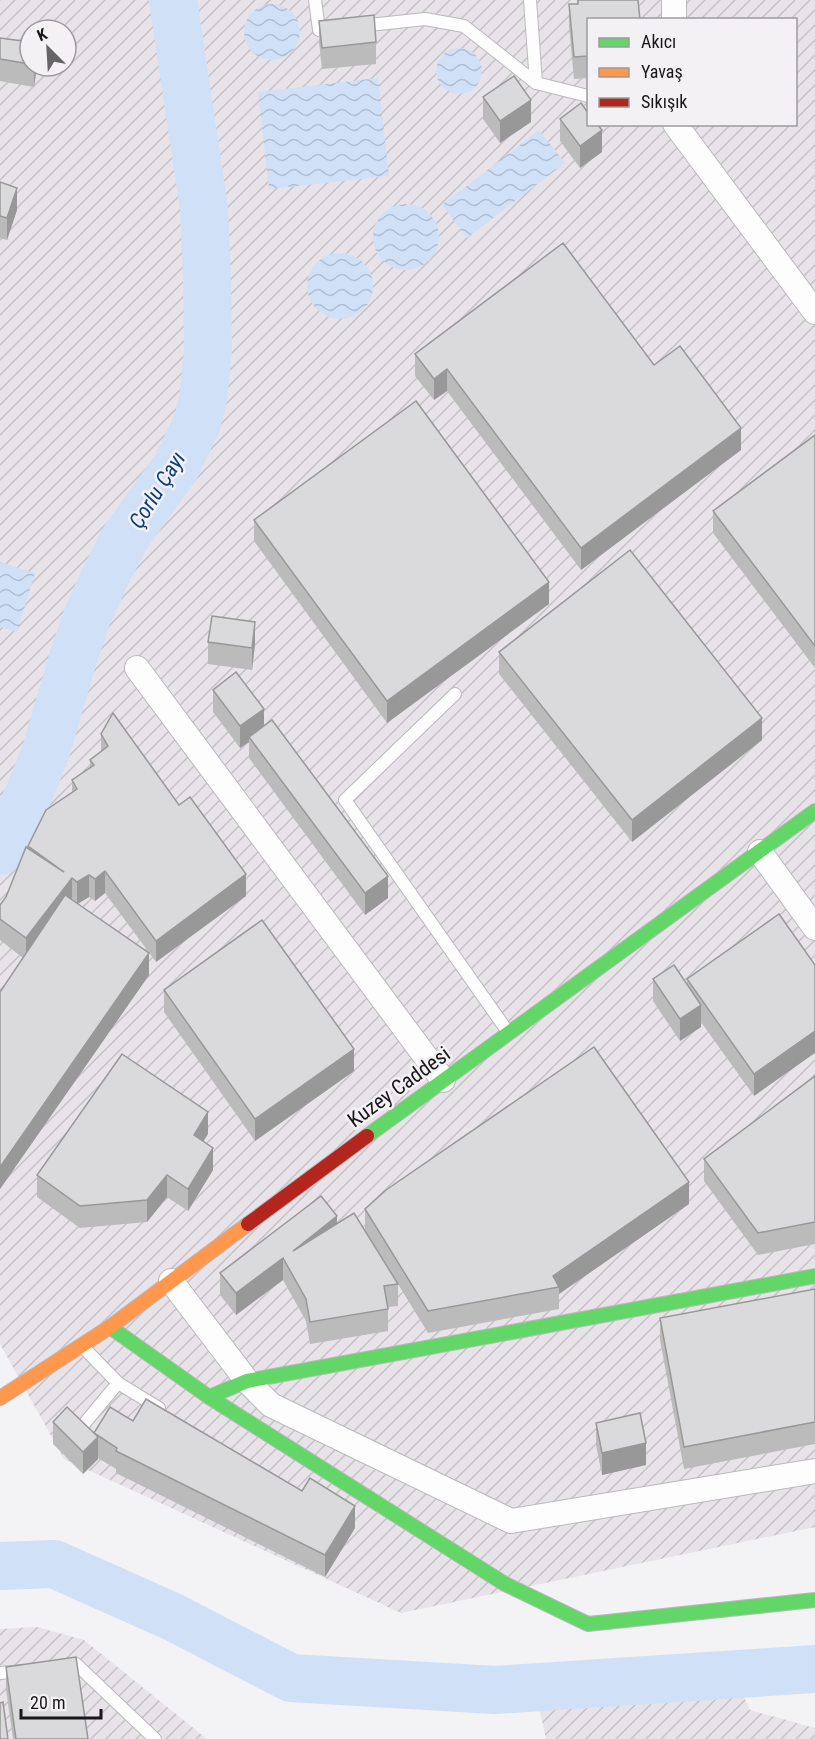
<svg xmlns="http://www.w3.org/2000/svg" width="815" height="1739" viewBox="0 0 815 1739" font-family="'Roboto Condensed',sans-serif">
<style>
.industrial{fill:url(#industrial-furrows);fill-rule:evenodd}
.water{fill:url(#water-waves)}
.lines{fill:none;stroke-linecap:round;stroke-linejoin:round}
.river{stroke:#d0e0f7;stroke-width:48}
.lane-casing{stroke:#bab9bb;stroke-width:14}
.street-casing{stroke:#bab9bb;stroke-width:26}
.fast-casing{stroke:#bab9bb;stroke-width:16}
.slow-casing{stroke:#bab9bb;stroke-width:16}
.jam-casing{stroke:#bab9bb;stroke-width:16}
.lane{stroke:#fdfdfd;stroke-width:12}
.street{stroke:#fdfdfd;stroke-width:24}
.fast{stroke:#63d668;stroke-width:14}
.slow{stroke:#ff974d;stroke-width:14}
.jam{stroke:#b3261e;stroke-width:14}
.wall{fill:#bbbbbc}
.shaded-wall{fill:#999899}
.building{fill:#dad9db;stroke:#999899;stroke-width:1.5}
.labels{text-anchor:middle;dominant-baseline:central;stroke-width:5;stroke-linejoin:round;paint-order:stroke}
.street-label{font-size:21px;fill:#181719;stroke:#f4f1f5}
.water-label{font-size:22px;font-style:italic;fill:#0f3f7c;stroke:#f4f1f5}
</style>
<defs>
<pattern id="industrial-furrows" width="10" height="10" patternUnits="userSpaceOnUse" patternTransform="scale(1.5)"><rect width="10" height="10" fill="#e7e3e9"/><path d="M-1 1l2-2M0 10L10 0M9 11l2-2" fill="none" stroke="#c5c2c7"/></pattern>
<pattern id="water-waves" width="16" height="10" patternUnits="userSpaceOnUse" patternTransform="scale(1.5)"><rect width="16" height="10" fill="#d0e0f7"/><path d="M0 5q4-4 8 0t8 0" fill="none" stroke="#b2bfd3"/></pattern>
</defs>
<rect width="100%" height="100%" fill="#f3f2f4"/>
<g class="industrial">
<path d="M0 0H815V1527L401 1613 64 1459 0 1344ZM588 20H796V124H588ZM30 30H66V66H30Z"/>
<path d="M37 1627 84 1640 207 1739H0V1629Z"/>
<path d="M740 1689 750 1710 815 1728V1739H546L539 1708Z"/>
</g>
<g class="water">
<circle cx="272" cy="32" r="28"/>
<circle cx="459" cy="71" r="23"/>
<path d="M378 78 389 176 269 189 258 92Z"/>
<path d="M539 130 565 163 467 238 442 205Z"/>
<circle cx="406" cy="237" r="33"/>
<circle cx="340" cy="286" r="33"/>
<path d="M0 562 35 573 17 632 0 627Z"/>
</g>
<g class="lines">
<g class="river">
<path d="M0 851 28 796 46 751 73 658 87 617 105 577 125 538 176 467 197 423 203 400 208 351 207 280 204 209 173 0"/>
<path d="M0 1566 54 1564 173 1617 291 1678 495 1690 815 1669"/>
</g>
<g class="lane-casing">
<g id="lane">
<path d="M315 0 319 30 334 28"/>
<path d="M530 0 536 83"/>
<path d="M360 26 425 19 464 26 536 83 588 96"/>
<path d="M455 694 345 800 508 1032"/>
<path d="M82 1346 118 1383 159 1408"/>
<path d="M84 1424 118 1383"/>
<path d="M63 1666 76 1664 155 1739"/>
<path d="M0 1673 22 1671"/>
</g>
</g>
<g class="street-casing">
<g id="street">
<path d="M674 0V20"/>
<path d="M675 124 815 312"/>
<path d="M137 668 443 1080"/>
<path d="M760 852 815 928"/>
<path d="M171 1281 247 1381 271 1405 511 1521 815 1471"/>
</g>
</g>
<g class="fast-casing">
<g id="fast">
<path d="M367 1136 815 811"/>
<path d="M110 1327 209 1397 505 1584 588 1624 815 1600"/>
<path d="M209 1397 247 1381 815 1276"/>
</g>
</g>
<g class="slow-casing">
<path id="slow" d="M0 1398 110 1327 248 1224"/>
</g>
<g class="jam-casing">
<path id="jam" d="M248 1224 367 1136"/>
</g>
<use href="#lane" class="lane"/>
<use href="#street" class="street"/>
<use href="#fast" class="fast"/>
<use href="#slow" class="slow"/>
<use href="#jam" class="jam"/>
</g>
<g class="wall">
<path d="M577 0H638L588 20V78L574 79 569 26V4H577Z"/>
<path d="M319 21 376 42V64L322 69 319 42Z"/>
<path d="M0 38 30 42V66H37L34 87 0 81Z"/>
<path d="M483 97 531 122 500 143 483 119Z"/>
<path d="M560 119 602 152 580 168 560 141Z"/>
<path d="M0 182 17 210 7 240 0 238Z"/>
<path d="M415 354 654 365 741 450 581 570 447 391 434 400 415 376Z"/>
<path d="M815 435V668L713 533V511Z"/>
<path d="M254 520 549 604 387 723 254 541Z"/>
<path d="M208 642 255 644 252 670 208 664Z"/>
<path d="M499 652 762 740 632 842 499 674Z"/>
<path d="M213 690 264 726 388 898 365 915 249 758V742L240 748 213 712Z"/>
<path d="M101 734 179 805 246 896 156 962 105 893 95 901 89 897 78 904 149 975 0 1189V992L23 958 0 940V905L6 897 28 848V846L72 792V780L90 767V760L101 752Z"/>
<path d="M779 914 754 1096 701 1022V1027L680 1041 653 1001V979L687 983V979Z"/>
<path d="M164 990 354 1071 255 1141 164 1012Z"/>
<path d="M815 1076V1244L758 1255 704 1181V1159Z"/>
<path d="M208 1134 203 1141 213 1170 188 1211 167 1197 147 1222 80 1228 37 1197V1175Z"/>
<path d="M689 1204 559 1294V1309L428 1333 398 1284V1306L388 1307V1331L310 1344 306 1321 283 1280 236 1315 220 1295V1273L337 1224 365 1230V1209Z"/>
<path d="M815 1289V1444L684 1469 660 1340V1318Z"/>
<path d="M133 1421 355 1528 325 1577 116 1473V1469L98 1458V1459L83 1474 53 1444V1422L94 1433Z"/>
<path d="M596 1423 646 1465 602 1475 596 1445Z"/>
<path d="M6 1667 88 1739H13L6 1689Z"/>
</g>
<g class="shaded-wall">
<path d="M34 66H37L34 87Z"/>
<path d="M531 100V122L500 143V121Z"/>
<path d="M602 130V152L580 168V146Z"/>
<path d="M17 188V210L7 240V218Z"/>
<path d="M447 369V391L434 400V379Z"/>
<path d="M741 428V450L581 570V548Z"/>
<path d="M549 582V604L387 723V701Z"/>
<path d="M255 622V644L252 670V648Z"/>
<path d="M264 709V731L249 737V742L240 748V726Z"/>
<path d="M762 718V740L632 842V820Z"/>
<path d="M105 871V893L95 901V879Z"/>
<path d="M246 874V896L156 962V941Z"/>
<path d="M89 875V897L77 904V882Z"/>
<path d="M388 876V898L365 915V893Z"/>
<path d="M72 878V900L26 960V938Z"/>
<path d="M149 953V975L0 1189V1167Z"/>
<path d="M701 1005V1027L680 1041V1019Z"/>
<path d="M815 1031V1053L754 1096V1074Z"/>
<path d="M354 1049V1071L255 1141V1119Z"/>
<path d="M208 1112V1134L194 1157V1135Z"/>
<path d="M213 1148V1170L188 1211V1189Z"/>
<path d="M167 1175V1197L147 1222V1200Z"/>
<path d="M689 1182V1204L559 1294V1287L553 1276Z"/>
<path d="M337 1216V1238L293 1251Z"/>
<path d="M283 1258V1280L236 1315V1293Z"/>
<path d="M98 1437V1459L83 1474V1452Z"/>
<path d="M646 1443V1465L602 1475V1453Z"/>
<path d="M355 1506V1528L325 1577V1555Z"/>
</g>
<g class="building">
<path d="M578 0H638L640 20H588V56L574 57 569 4H578Z"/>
<path d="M374 15 376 42 322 48 319 21Z"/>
<path d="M0 38 30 42V64L0 59Z"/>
<path d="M514 76 531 100 500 121 483 97Z"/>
<path d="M581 103 588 113V124H597L602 130 580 146 560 119Z"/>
<path d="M0 182 17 188 7 218 0 216Z"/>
<path d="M563 243 654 365 680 346 741 428 581 548 447 369 434 379 415 354Z"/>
<path d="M416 401 549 582 387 701 254 520Z"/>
<path d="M815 435V646L713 511Z"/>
<path d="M630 550 762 718 632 820 499 652Z"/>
<path d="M212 616 255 622 252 648 208 642Z"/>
<path d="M236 672 264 709 240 726 213 690Z"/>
<path d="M113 713 179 805 190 797 246 874 156 941 105 871 95 879 89 875 77 882 72 878 26 938 0 919V905L6 897 26 847 64 872 28 846 46 810 77 789 72 780 94 765 90 760 108 746 101 734Z"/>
<path d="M272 720 388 876 365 893 249 737Z"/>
<path d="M65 895 149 953 0 1167V992Z"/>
<path d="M779 914 815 965V1031L754 1074 687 979Z"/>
<path d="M262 920 354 1049 255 1119 164 990Z"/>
<path d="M674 965 701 1005 680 1019 653 979Z"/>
<path d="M594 1047 689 1182 553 1276 559 1287 428 1311 365 1209 386 1190Z"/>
<path d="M122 1054 208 1112 194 1135 213 1148 188 1189 167 1175 147 1200 80 1206 37 1175Z"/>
<path d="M815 1076V1222L758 1233 704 1159Z"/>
<path d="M321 1196 337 1216 293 1251 354 1213 398 1284 384 1286 388 1309 310 1322 306 1299 283 1258 236 1293 220 1273Z"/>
<path d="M815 1289V1422L684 1447 660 1318Z"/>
<path d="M146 1399 302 1491 310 1478 355 1506 325 1555 116 1451 117 1448 94 1433 98 1437 83 1452 53 1422 67 1407 94 1433 110 1407 133 1421Z"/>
<path d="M640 1413 646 1443 602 1453 596 1423Z"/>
<path d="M76 1657 88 1739H16L6 1667Z"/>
<path d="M3 1702 8 1739H0V1703Z"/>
</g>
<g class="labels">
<g class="street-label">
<text transform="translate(399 1087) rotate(-36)">Kuzey Caddesi</text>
</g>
<g class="water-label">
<text transform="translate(157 490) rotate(-58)">Çorlu Çayı</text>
</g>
</g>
<rect x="587" y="18" width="210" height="108" fill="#f4f1f5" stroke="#9c9a9d" stroke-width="1.5"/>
<rect x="599" y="38" width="30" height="9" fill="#63d668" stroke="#9c9a9d" stroke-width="1.5"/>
<text x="641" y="48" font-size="18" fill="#181719">Akıcı</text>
<rect x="599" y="68" width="30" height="9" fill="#ff974d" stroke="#9c9a9d" stroke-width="1.5"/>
<text x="641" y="78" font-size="18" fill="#181719">Yavaş</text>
<rect x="599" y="98" width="30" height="9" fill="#b3261e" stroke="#9c9a9d" stroke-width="1.5"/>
<text x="641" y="108" font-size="18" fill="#181719">Sıkışık</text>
<g transform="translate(48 48) rotate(336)"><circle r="28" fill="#f4f1f5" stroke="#9c9a9d" stroke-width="1.5"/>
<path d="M0-4.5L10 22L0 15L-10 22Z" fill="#656466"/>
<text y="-9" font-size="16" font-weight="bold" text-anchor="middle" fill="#181719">K</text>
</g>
<path d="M21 1709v9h80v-9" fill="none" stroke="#181719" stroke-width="3"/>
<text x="30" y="1709" font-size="18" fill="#181719" stroke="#f4f1f5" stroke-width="4.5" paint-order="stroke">20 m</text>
</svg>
